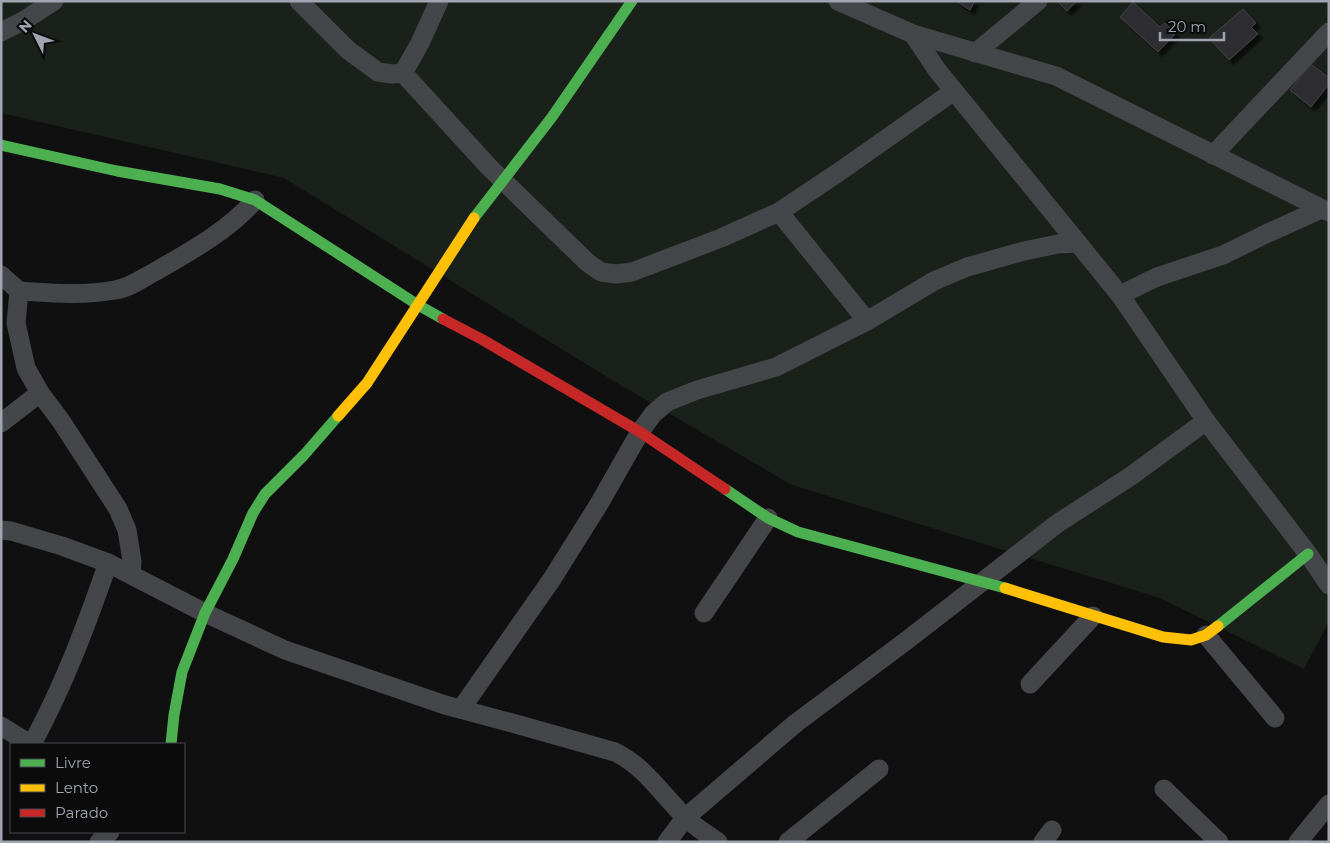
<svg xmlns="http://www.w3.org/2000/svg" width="1330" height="843" viewBox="0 0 1330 843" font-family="Montserrat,sans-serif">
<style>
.green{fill:#1a211b}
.building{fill:#2f2f31;stroke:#404044;filter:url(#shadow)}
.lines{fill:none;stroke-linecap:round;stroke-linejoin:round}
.street{stroke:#454649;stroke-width:19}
.fast{stroke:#4caf50;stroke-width:11}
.slow{stroke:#ffc107;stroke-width:11}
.jam{stroke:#c62828;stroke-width:11}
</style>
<defs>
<filter id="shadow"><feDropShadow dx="4.5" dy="4.5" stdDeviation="1" flood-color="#0009"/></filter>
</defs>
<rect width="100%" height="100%" fill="#101011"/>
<path class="green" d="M1 1H1329V621L1304 669 1160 598 792 485 617 383 284 178 1 113Z"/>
<g class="building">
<path d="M956 1H975L970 10Z"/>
<path d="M1059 1H1077L1067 11 1058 2Z"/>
<path d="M1133 2 1160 27 1165 23 1176 33 1158 52 1120 17Z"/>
<path d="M1243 9 1256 23 1251 27 1258 34 1229 60 1209 38Z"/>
<path d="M1311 64 1329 78V84L1311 107 1290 90Z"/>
</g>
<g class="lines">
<g class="street">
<path d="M299 1 348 50 378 72 392 74 403 73 489 167 588 263 601 272 616 274 632 272 721 238 779 212 839 172 954 91"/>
<path d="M838 1 913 34 1056 76 1329 212"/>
<path d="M1 32 23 21 54 1"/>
<path d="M913 34 937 70 1120 295 1206 421 1308 554 1329 585"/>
<path d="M975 53 1038 1"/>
<path d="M403 73 420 43 439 1"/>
<path d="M1213 155 1329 32"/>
<path d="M779 212 867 321"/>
<path d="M1 275 19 291C51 293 83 296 115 290 129 288 143 278 156 271 191 251 229 230 255 200"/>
<path d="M19 291 16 323 26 368 40 393 61 421 118 509 127 530 132 561 131 574"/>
<path d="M1120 295 1157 277 1223 255 1268 233 1321 209"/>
<path d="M1 423 40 393"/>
<path d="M1 530 11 531 62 546 108 563 205 613 285 650 445 705 523 726 615 752C644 766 661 793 684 816 693 826 707 834 718 842"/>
<path d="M704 613 768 518"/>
<path d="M1206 635 1275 718"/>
<path d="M1030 684 1093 616"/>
<path d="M461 709 552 579 599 504 640 432 653 414 667 402 697 390 776 367 867 321 934 281 967 267 1024 251 1058 244 1078 243"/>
<path d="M1 726 30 744"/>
<path d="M32 744C64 685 86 626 108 563"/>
<path d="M1164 789 1219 842"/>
<path d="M99 842 110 832"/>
<path d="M667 842 685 818 796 723 906 641 1058 523 1131 476 1206 421"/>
<path d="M788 842 879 769"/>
<path d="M1043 842 1052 830"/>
<path d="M1298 842 1329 804"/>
</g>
<g class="fast">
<path d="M1 145 117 171 220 189 255 200 418 305 443 319"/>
<path d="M474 218 552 117 632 1"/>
<path d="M725 489 768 518 798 532 1005 588"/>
<path d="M1218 626 1308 554"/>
<path d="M171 744 174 715 182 672 205 613 233 559 253 513 265 494 304 455 338 416"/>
</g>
<g class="slow">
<path d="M338 416 367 383 474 218"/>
<path d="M1005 588 1163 637 1191 640 1206 635 1218 626"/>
</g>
<path class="jam" d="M443 319 483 340 640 432 725 489"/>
</g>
<rect width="1330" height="843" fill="none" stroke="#a1a5b2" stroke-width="5"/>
<rect x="10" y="743" width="175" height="90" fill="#0b0b0c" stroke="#47494e"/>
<rect x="20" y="759" width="25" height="8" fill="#4caf50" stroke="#47494e"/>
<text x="55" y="768" font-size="15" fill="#a1a5b2">Livre</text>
<rect x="20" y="784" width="25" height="8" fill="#ffc107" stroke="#47494e"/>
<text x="55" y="793" font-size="15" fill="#a1a5b2">Lento</text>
<rect x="20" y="809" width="25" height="8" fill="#c62828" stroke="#47494e"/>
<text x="55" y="818" font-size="15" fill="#a1a5b2">Parado</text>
<g transform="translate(35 35) rotate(312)" stroke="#0b0b0c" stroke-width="4" paint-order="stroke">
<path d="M0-4L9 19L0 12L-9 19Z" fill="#a1a5b2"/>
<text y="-8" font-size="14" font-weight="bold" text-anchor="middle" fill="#a1a5b2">N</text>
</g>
<path d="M1160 32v8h64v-8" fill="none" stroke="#a1a5b2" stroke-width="2.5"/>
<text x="1168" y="32" font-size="15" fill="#a1a5b2" stroke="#0b0b0c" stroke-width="4" paint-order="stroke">20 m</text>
</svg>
